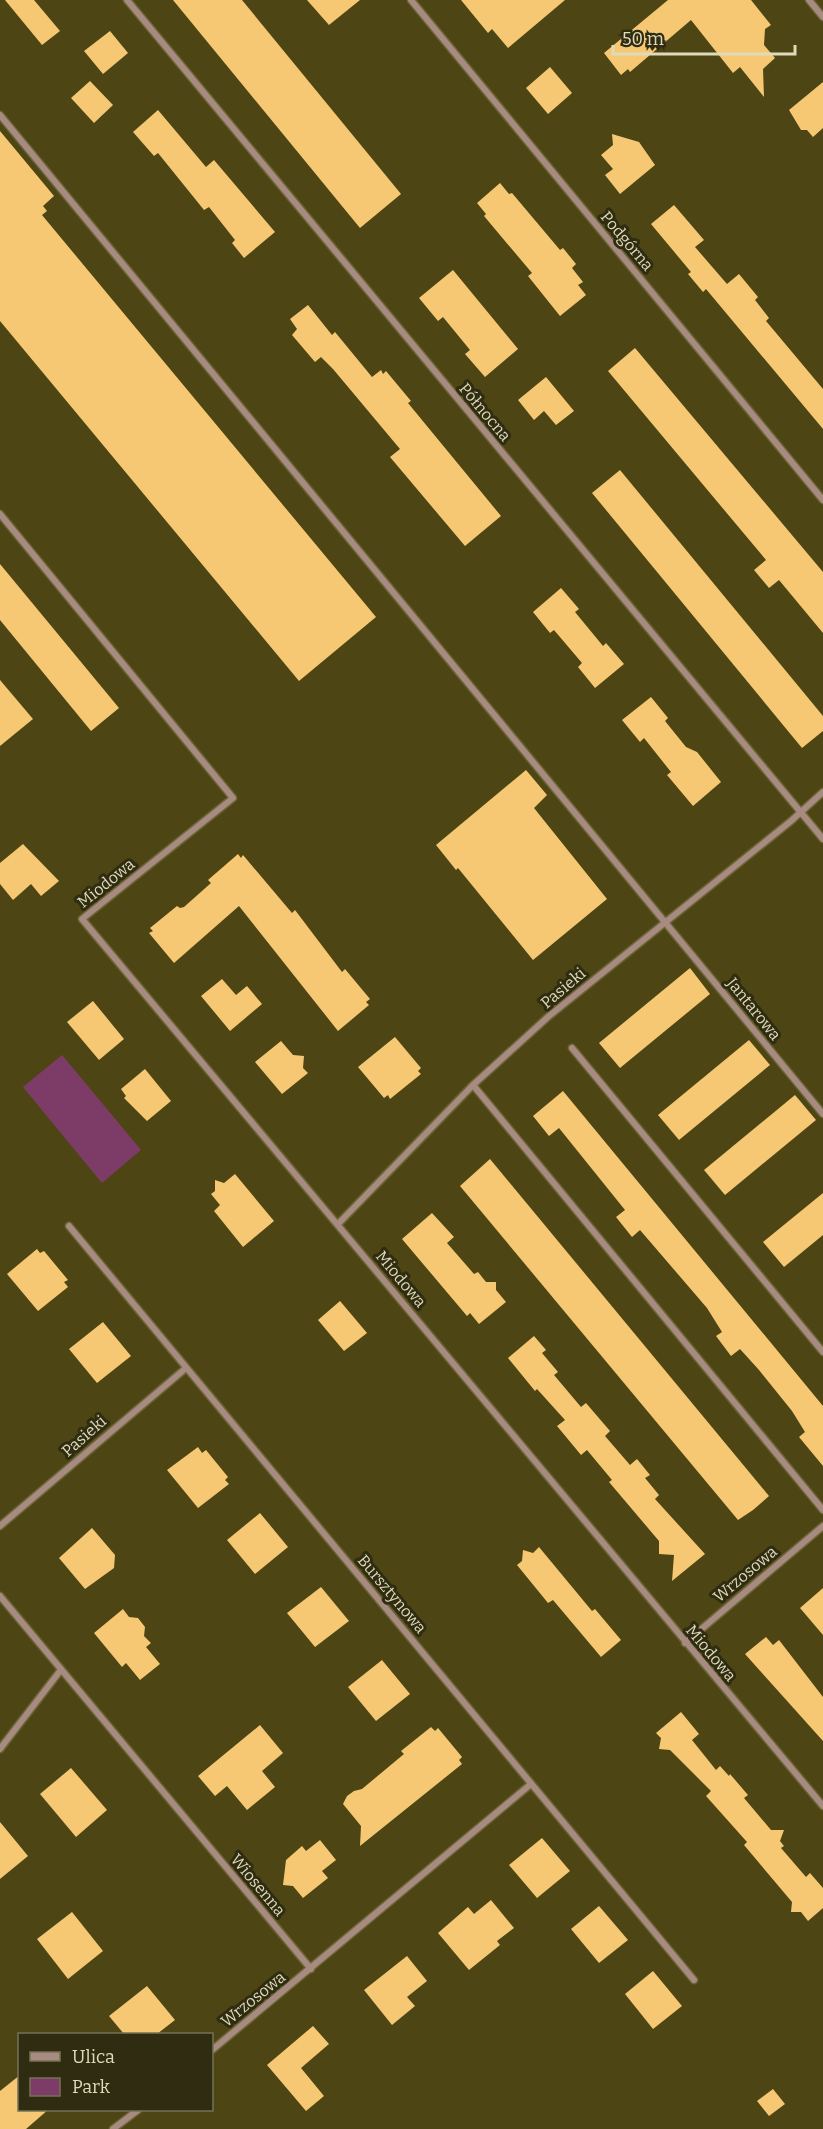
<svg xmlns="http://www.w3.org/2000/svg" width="823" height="2129" viewBox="0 0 823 2129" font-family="Bitter,serif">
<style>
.green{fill:#7d3c68}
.building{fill:#f7c873}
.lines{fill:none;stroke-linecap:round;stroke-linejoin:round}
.street-casing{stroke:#6a6435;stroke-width:9}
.street{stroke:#a78a80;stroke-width:6}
.labels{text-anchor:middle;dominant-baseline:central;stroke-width:6;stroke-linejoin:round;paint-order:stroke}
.street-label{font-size:16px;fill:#dedaba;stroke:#302c11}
</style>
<rect width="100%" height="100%" fill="#4d4614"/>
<path class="green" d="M62 1055 141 1150 102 1183 23 1087Z"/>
<g class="building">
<path d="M5 0H34L60 31 42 45Z"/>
<path d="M173 0H242L401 194 360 228Z"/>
<path d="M307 0H360L329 25Z"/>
<path d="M461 0H565L508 48 492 29 488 33Z"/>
<path d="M668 0H751L771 25 765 29 764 45 775 58 763 69 764 97 740 67 733 73 691 20 630 72 628 69 621 75 604 53Z"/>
<path d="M110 31 128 53 103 74 84 51Z"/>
<path d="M550 67 572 93 548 114 526 88Z"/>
<path d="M90 81 113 105 94 123 71 98Z"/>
<path d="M823 82V128L813 137 807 130H801L789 110Z"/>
<path d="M158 110 206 167 214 160 275 232 244 258 232 243 235 240 209 207 204 210 158 153 154 156 133 132Z"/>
<path d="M0 131 54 196 43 206 47 211 42 215 376 617 299 681 0 321Z"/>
<path d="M612 134 639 142 655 165 620 194 605 175 613 169 601 155 613 145Z"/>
<path d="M500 183 509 194 512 193 560 250 563 248 576 264 572 268 583 282 578 285 586 295 560 316 528 276 532 273 484 216 486 214 477 203Z"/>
<path d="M674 205 704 240 695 247 727 284 739 274 758 297 755 300 769 318 766 321 823 389V429L706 289 703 292 688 274 691 272 651 224Z"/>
<path d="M453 270 518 349 485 377 465 354 470 350 443 317 438 321 419 298Z"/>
<path d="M308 305 332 335 335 332 372 377 381 370 383 374 386 371 411 401 408 403 501 516 465 546 390 457 400 449 333 369 321 357 315 362 292 335 297 329 290 319Z"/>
<path d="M635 348 823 572V633L779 580 769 588 754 570 766 560 608 371Z"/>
<path d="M546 377 574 411 556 425 544 411 534 420 518 400Z"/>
<path d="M620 470 823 716V731L802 748 592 493Z"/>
<path d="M0 564 119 708 91 731 0 620Z"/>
<path d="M561 588 579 609 575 612 603 646 606 643 624 664 595 688 578 667 582 663 554 630 550 633 533 612Z"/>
<path d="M0 680 33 719 0 746Z"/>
<path d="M651 697 668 718 665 721 686 747 697 752 721 782 693 806 667 775 671 772 644 738 640 742 622 720Z"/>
<path d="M526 770 547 795 534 808 607 899 533 960 458 868 456 870 436 845Z"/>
<path d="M23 844 59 881 41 896 31 884 13 900 0 884V863Z"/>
<path d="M238 854 241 858 243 855 292 913 295 910 342 972 345 969 370 999 366 1002 369 1005 338 1031 239 906 174 963 149 933 153 931 150 928 177 906 180 908 184 907 211 883 208 880Z"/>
<path d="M690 968 710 994 620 1068 599 1043Z"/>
<path d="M222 979 236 995 247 986 262 1004 230 1031 201 996Z"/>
<path d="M93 1001 124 1039 99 1060 67 1022Z"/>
<path d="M395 1037 421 1068 418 1071 421 1074 390 1099 388 1095 384 1098 358 1067Z"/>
<path d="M749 1040 770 1065 679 1140 658 1115Z"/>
<path d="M281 1041 293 1055 304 1056 303 1068 308 1073 282 1094 255 1062Z"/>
<path d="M145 1069 171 1101 147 1121 124 1098 126 1096 121 1089Z"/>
<path d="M563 1091 823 1406V1466L799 1437 805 1432 792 1411 759 1370 740 1349 731 1356 716 1336 722 1332 707 1308 640 1230 632 1237 616 1217 625 1210 559 1128 549 1136 533 1116Z"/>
<path d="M795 1095 816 1120 725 1195 704 1170Z"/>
<path d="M490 1159 769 1496 753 1510 738 1520 460 1186Z"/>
<path d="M235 1174 274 1221 243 1247 214 1211 220 1205 211 1194 215 1191V1180L224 1183Z"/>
<path d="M823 1193V1235L784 1267 763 1242Z"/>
<path d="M432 1213 454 1237 447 1243 474 1274 478 1272 486 1282H496V1290L506 1302 479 1324 470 1313 467 1316 402 1239Z"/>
<path d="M37 1249 40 1253 44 1251 68 1280 64 1282 68 1287 38 1311 7 1274Z"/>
<path d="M340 1301 367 1333 344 1351 318 1320Z"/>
<path d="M103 1322 131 1356 97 1383 69 1349Z"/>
<path d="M534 1336 546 1350 542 1353 558 1372 554 1375 581 1407 586 1403 610 1431 605 1436 630 1465 637 1459 650 1475 645 1478 659 1495 655 1499 705 1554 672 1581 674 1555 659 1554V1541L609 1482 612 1480 587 1450 581 1455 557 1426 565 1420 537 1389 535 1391 508 1358Z"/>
<path d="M198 1447 202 1453 206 1450 228 1477 225 1480 229 1484 198 1508 167 1470Z"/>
<path d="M260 1513 288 1547 255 1574 227 1540Z"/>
<path d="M92 1528 115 1555 114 1568 85 1589 59 1558Z"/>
<path d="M539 1547 592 1611 595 1609 621 1640 601 1657 553 1600 548 1603 517 1565 522 1561 523 1550 533 1553Z"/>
<path d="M321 1587 349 1621 315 1647 287 1613Z"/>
<path d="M823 1588V1635L800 1608Z"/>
<path d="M123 1609 129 1617 138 1618 145 1627 144 1636 151 1643 146 1647 160 1664 140 1680 126 1663 122 1667 94 1633Z"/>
<path d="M766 1637 773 1645 779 1640 823 1697V1741L745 1654Z"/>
<path d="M382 1660 410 1694 376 1721 348 1687Z"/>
<path d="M681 1712 699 1734 692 1740 716 1770 720 1766 729 1776 730 1774 748 1795 744 1798 771 1830H784L780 1841 784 1846 781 1848 806 1877 810 1873 823 1888V1908L808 1921 801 1912H791L792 1902 744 1845 747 1842 706 1796 711 1791 670 1750 659 1749 661 1738 656 1733Z"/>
<path d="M260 1725 283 1753 262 1771 275 1787 247 1810 227 1786 215 1796 198 1776Z"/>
<path d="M431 1727 435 1731 438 1728 462 1757 459 1760 462 1764 360 1846 361 1826 343 1804 347 1796 354 1791 362 1789 404 1754 401 1751Z"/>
<path d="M71 1768 107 1810 76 1837 40 1794Z"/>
<path d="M0 1822 28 1856 0 1879Z"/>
<path d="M542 1838 570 1871 537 1898 509 1865Z"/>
<path d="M320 1840 336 1860 322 1871 328 1878 303 1898 293 1886 283 1885 286 1860 302 1846 306 1851Z"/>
<path d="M491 1900 514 1928 497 1941 500 1945 469 1970 438 1933 468 1907 474 1914Z"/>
<path d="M599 1906 628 1940 599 1963 571 1929Z"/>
<path d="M72 1912 103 1951 68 1979 37 1939Z"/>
<path d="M407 1956 427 1981 407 1997 415 2006 392 2025 364 1990Z"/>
<path d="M653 1971 682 2006 653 2029 625 1994Z"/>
<path d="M147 1986 175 2020 157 2034H124L109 2016Z"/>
<path d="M313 2026 329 2044 301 2068 324 2096 306 2111 267 2065Z"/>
<path d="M20 2075V2109H49L26 2129H0V2091Z"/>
<path d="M773 2089 785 2104 769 2116 757 2101Z"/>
</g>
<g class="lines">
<g class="street-casing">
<g id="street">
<path d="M127 0 823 839"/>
<path d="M411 0 823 500"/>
<path d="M809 0 823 17"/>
<path d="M0 115 823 1114"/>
<path d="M0 514 233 798 82 919 823 1806"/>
<path d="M572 1048 823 1352"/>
<path d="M473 1085 823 1510"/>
<path d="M338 1224 473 1085 549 1016 791 821 823 792"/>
<path d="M69 1226 694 1980"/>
<path d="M0 1526 186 1368"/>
<path d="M0 1596 311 1969"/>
<path d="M685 1643 823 1526"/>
<path d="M0 1749 60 1671"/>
<path d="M212 2050 531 1784"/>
<path d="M113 2129 138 2110"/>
</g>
</g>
<use href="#street" class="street"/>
</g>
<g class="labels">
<g class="street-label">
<text transform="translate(627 241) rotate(50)">Podgórna</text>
<text transform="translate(485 412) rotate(50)">Północna</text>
<text transform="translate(106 883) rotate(-39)">Miodowa</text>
<text transform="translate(563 988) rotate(-40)">Pasieki</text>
<text transform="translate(754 1009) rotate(51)">Jantarowa</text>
<text transform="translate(401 1279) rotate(50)">Miodowa</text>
<text transform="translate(84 1436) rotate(-41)">Pasieki</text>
<text transform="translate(745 1574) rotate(-40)">Wrzosowa</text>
<text transform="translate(392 1594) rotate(50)">Bursztynowa</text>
<text transform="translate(711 1653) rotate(50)">Miodowa</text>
<text transform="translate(258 1885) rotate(50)">Wiosenna</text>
<text transform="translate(253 1999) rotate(-39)">Wrzosowa</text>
</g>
</g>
<rect x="18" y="2033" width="195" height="78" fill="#302c11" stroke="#767255" stroke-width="1.5"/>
<rect x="30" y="2052" width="30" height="9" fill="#a78a80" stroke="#767255" stroke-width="1.5"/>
<text x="72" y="2063" font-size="18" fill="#dedaba">Ulica</text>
<rect x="30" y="2078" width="30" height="18" fill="#7d3c68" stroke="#767255" stroke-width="1.5"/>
<text x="72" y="2093" font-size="18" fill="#dedaba">Park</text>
<path d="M613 45v9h182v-9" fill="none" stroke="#dedaba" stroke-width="3"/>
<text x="622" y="45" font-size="18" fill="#dedaba" stroke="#302c11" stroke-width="4.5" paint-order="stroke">50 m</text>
</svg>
